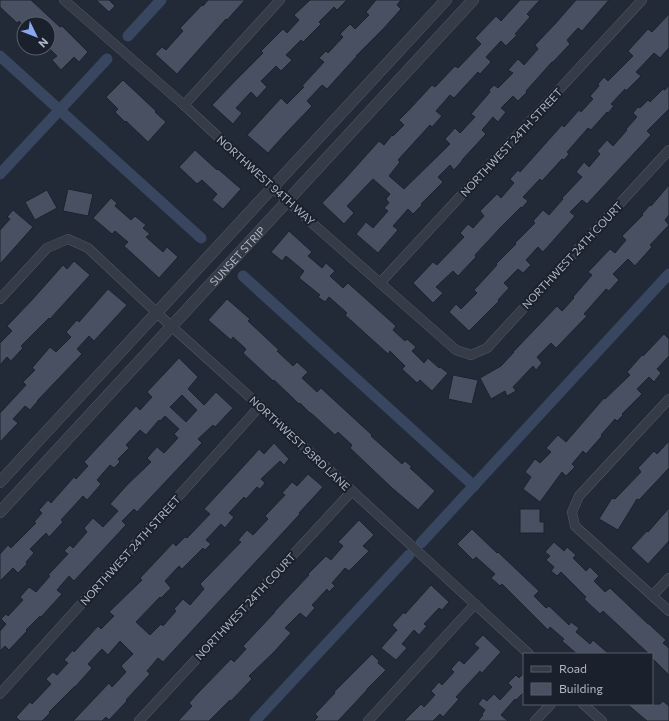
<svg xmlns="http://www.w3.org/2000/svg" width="669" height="721" viewBox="0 0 669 721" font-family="Commissioner,sans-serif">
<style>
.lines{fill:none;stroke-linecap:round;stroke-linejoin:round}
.canal{stroke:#38465f;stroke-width:11}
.building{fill:#485061;stroke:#1d232e;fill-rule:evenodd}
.minor-casing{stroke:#535965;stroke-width:10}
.tertiary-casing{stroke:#535965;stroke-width:12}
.minor{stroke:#353c47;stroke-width:9}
.tertiary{stroke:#353c47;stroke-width:11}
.labels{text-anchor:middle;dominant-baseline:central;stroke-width:4;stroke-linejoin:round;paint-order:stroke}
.street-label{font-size:11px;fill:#b0b6c4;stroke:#1b212c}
</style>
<rect width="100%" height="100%" fill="#222937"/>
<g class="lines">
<g class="canal">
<path d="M128 36 161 0"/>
<path d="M0 56 201 238"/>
<path d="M0 174 107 59"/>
<path d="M243 276 474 486"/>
<path d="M421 543 669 274"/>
<path d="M255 721 409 555"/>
</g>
</g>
<g class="building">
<path d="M0 0H31L60 27 62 26 88 52 79 62 74 57 61 70 52 60 57 56 48 47V24H22L19 21 17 23 0 7Z"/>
<path d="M96 0H109L115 6 109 12Z"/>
<path d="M208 0H245L227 20 226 19 177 74 155 54 162 47 166 50 183 31 180 28 202 5 203 6Z"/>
<path d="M310 0H347L337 10 334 7 319 22 321 24 303 42 301 40 286 55 292 60 281 71 276 66 261 81 267 87 257 98 251 92 236 108 242 113 233 124 212 105 233 83 263 53 261 51 283 29 287 33 299 20 294 15Z"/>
<path d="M376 0H401L397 5 401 9 384 28 356 56H357L327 89 322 85 307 101 312 106 287 132 268 153 247 135 281 98 287 104 304 87 302 86 324 62 319 58 326 51 328 53 343 37 340 34 350 24 355 29 369 15 366 12Z"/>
<path d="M520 0H540L527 14 530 17 515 34 517 35 506 46 501 41 486 57 491 62 480 74 478 72 454 98 450 95 436 111 442 116 432 127 430 125 398 160 400 162 389 176 404 189 450 144 445 139 455 128 460 133 475 117 471 114 490 92 489 90 494 85 498 88 513 73 508 70 518 59 524 65 538 49 535 45 555 24 576 0H609L582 31 578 28 567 40 570 44 553 62H552L526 91 527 92 518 101 513 96 501 108 506 112 498 122 493 117 482 130 486 134 462 160V161L454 170 450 165 438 177 443 182 421 204 422 205 413 214 408 209 393 226 398 230 378 253 356 234 366 222 373 228 388 211 384 208 389 203 386 199 390 194 373 179 347 206 354 213 344 224 322 203 344 180 379 141 384 145 392 135 393 136 404 125 399 120 408 111 432 85 435 87 455 66 458 68 481 44 475 38 496 16 501 21Z"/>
<path d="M669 14V48L660 58 654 53 636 72 641 76 626 91 625 89 611 104 614 106 608 113 607 112 591 130 588 128 567 152 569 154 564 160 562 159 542 181 540 179 523 197 528 201 522 208 521 207 501 227 475 255 476 257 458 276 453 271 436 287 443 293 433 303 413 283 433 262 437 265 464 237 460 233 468 224 473 228 484 216 480 211 497 194 501 198 514 183 510 179 518 170 520 172 562 125 564 127 579 110 581 112 593 99 590 96 599 86 598 84 604 77 608 81 633 56 628 51 648 29 652 32Z"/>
<path d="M123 80 156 111 155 112 166 122 148 142 126 121 125 122 115 112 118 109 106 97Z"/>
<path d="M669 85V109L647 131 651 135 587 204 582 200 570 212 575 216 543 252 538 247 526 260 531 265 523 273 518 269 504 283 509 288 498 300 499 301 469 331 449 312 456 304 461 309 477 293 474 290 497 265 496 264 516 244 515 243 535 223 533 221 543 210 549 215 563 199 562 198 582 177 576 172 584 162 589 167 600 154 597 151 607 140 613 146 627 130 626 129 637 117 633 113 638 107 640 108 648 100 650 102 663 89 665 90Z"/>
<path d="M195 150 217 170 218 169 241 189 223 209 212 200 217 194 202 180 197 184 179 167Z"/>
<path d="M669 185V215L665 220 669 225 650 245 652 247 635 266 628 259 613 274 619 280 609 291 606 289 584 314 587 316 556 348 551 343 537 357 542 363 536 370 533 366 513 387 516 391 507 396 505 391 491 399 480 378 501 366 514 352H513L557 306 562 311 574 298 573 297 592 275 588 272 610 249 615 253 626 240 622 236 643 215 642 214 650 205 651 206Z"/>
<path d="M68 189 93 194 88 216 63 211Z"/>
<path d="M47 190 57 208 35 220 25 202Z"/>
<path d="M111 198 117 203 115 206 131 220 135 216 146 225 143 228 150 234 146 237 163 252 167 247 178 257 159 278 124 246 128 242 115 231 112 234 93 218Z"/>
<path d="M13 210 33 227 0 264V230L10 219 7 217Z"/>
<path d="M289 231 312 252 308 256 322 268 326 263 335 271 330 276 343 288 348 283 396 326 393 330 405 341 407 339 416 347 412 351 424 363 428 358 439 368 440 367 448 373 432 391 420 380 417 383 402 369 405 366 390 351 388 354 345 315 347 313 329 297 325 302 318 297 320 295 299 278 304 271 286 256 282 261 271 252Z"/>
<path d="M74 261 90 275 50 319 49 318 21 346 23 348 11 361 7 357 0 365V343L12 331 7 326 31 301 63 265 67 269Z"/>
<path d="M108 289 127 305 94 341 89 336 77 349 82 354 37 401H38L30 410 25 406 13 419 18 423 0 442V413L26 385 23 382 35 370 32 368 50 347 56 352 71 337 66 332 77 320 79 322Z"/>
<path d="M227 299 250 319 248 321 279 350 277 351 293 366 297 362 308 372 302 378 317 392 321 388 372 435 371 436 390 453 402 464 405 461 412 467 410 468 435 491 418 510 392 488 350 448 352 445 338 432 335 435 311 413H310L300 403 299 404 274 380 273 381 243 353 246 349 233 337 231 340 208 320Z"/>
<path d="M664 334 669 339V356L657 369 661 373 654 382 649 377 637 389 642 394 622 414 623 415 617 421 615 419 601 435 602 436 586 454 583 451 572 464 575 467 566 476 562 472 540 502 523 489 531 477 525 472 535 459 540 463 551 452 546 448 558 435 566 442 604 398 605 399 630 375 627 372 642 355 643 356Z"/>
<path d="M179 358 198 377 188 389 204 405 216 392 233 408 215 427 213 425 198 439 202 443 137 512 134 509 122 521 126 525 74 581 69 576 57 590 62 594 41 617 40 616 26 630 27 631 9 650 5 646 0 651V631L6 624 1 619 6 614 8 616 23 600 20 597 29 587 36 592 50 576 48 575 68 554 64 551 70 545 73 548 87 532 84 528 93 518 103 527 118 511 110 504 127 485 151 462 147 458 157 447 164 453 178 438 174 434 179 429 165 416 160 421 159 420 146 435 140 430 126 445 129 448 118 459 120 462 114 468 110 465 97 480 101 484 96 490 87 500 83 496 61 520 63 522 49 537 46 533 30 549 34 553 26 562 27 564 18 573 13 568 0 581V554L8 545 11 548 36 523 34 522 42 513 39 510 48 500 51 503 74 477 76 479 88 466 84 462 136 406 140 410 152 397 147 392ZM182 395 197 410 186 422 170 407Z"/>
<path d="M453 375 478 380 472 404 448 399Z"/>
<path d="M669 441V468L639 500 637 499 618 530 599 519 612 498 615 499 641 472 638 468 654 451 657 454Z"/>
<path d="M274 443 289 459 284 465 280 461 261 479 265 483 260 489 257 487 246 499 244 497 229 513 234 517 225 528 221 524 206 540 211 544 205 550 203 548 182 569 179 566 165 581 171 588 161 598 160 597 136 622 150 635 161 624 163 626 176 611 174 609 183 599 190 605 204 589 200 584 241 542 238 540 247 530 253 535 268 519 265 516 285 495 282 493 292 482 297 486 308 474 323 487 299 513 300 514 163 662 158 658 147 671 150 674 126 700 127 701 109 720 106 717 102 721H73L109 683 112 687 126 672 121 666 133 654 120 641 108 655 102 649 88 664 92 668 75 687V686L49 712 50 713 42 721H20L16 717 30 702 32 704 51 684 46 679 53 672 57 675 68 663 64 660 73 650 74 652 98 626 101 629 114 616 109 612 142 580 140 578 173 543 176 546 185 537 187 538 210 514 204 509 252 457 259 449 264 454Z"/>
<path d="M669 508V541L648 564 631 548 647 531 648 532Z"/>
<path d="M520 509H540V522H544V533H520Z"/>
<path d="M359 520 374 535 363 546 369 551 349 571 345 568 332 583 335 586 329 592 327 589 312 605 315 608 306 618 300 613 285 628 291 633 274 652 249 676 252 679 231 701 230 700 209 721H178L192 706 189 703 197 694 231 659 234 662 246 649 243 646 275 612H274L309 575 308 574 326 556 331 560 343 546 338 542Z"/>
<path d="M472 529 497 553 498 552 539 591 534 596 546 608 549 606 569 625 571 622 579 628 576 632 590 644 593 640 609 654H577L562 641 564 639 550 627 548 630 502 584 500 586 491 578 495 574 476 557 473 560 457 544Z"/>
<path d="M554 542 564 551 567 547 576 555 573 558 586 571 590 567 599 576 594 581 605 592 610 588 648 624H649L666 640 663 643 669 648V675L652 658V654H649L603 611 600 614 584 599 586 597 561 572 557 576 551 571 554 567 546 560 550 556 545 552Z"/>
<path d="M431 585 449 602 442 610 439 608 424 624 427 626 419 635 414 630 402 644 407 648 396 660 381 648 397 630 392 625 404 612 405 614Z"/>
<path d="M483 635 501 652 482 673 480 671 456 697 459 699 443 717 440 714 433 721H404L421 704 424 707 435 695 431 691 439 682 442 685 454 672 451 669 459 660 464 664 479 648 474 644Z"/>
<path d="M372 654 379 661 378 663 386 670 367 689V690L338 721H314L318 717 315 714 335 693 334 692Z"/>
<path d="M524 673V692L516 700 515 699 501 715 508 721H478L483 715 482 714 485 710 478 704 483 698 487 701 494 694 500 700 512 687 508 683 516 675 519 678Z"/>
<path d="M663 701 669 706V721H647L627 704H660Z"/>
</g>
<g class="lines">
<g class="minor-casing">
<g id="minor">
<path d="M64 0 184 105 287 201 456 350 471 355 487 348 669 150"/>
<path d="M184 105 280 0"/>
<path d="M380 283 642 0"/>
<path d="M0 299 47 248 68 239 88 248 171 326 260 406 529 654"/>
<path d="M669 399 579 496 572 512 575 526 669 611"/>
<path d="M653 595 669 578"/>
<path d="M0 694 260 406"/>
<path d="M583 704 602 721"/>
<path d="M139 721 352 491"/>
<path d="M368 721 475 604"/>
<path d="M535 721 551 704"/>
</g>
</g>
<g class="tertiary-casing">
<g id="tertiary">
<path d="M0 482 446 0"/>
<path id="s1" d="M0 512 473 0"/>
</g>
</g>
<use href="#minor" class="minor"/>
<use href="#tertiary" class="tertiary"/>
</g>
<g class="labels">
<g class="street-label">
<text transform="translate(511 142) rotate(-47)">NORTHWEST 24TH STREET</text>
<text transform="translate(266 180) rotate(42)">NORTHWEST 94TH WAY</text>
<text transform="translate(572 255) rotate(-47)">NORTHWEST 24TH COURT</text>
<text stroke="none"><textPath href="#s1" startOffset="349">SUNSET STRIP</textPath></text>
<text transform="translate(300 443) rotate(43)">NORTHWEST 93RD LANE</text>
<text transform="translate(130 550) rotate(-48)">NORTHWEST 24TH STREET</text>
<text transform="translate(245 606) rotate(-47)">NORTHWEST 24TH COURT</text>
</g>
</g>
<rect x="523" y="653" width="130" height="52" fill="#1b212c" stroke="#575d69"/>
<rect x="531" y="666" width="20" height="6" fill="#353c47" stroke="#575d69"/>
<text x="559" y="673" font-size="12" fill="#b0b6c4">Road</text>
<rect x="531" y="683" width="20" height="12" fill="#485061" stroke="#575d69"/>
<text x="559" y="693" font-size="12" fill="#b0b6c4">Building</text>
<g transform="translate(36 36) rotate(133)"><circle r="19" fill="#1b212c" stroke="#575d69"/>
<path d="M0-3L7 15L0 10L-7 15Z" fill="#88a9f1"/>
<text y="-6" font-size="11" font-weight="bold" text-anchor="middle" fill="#b0b6c4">N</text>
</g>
</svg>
